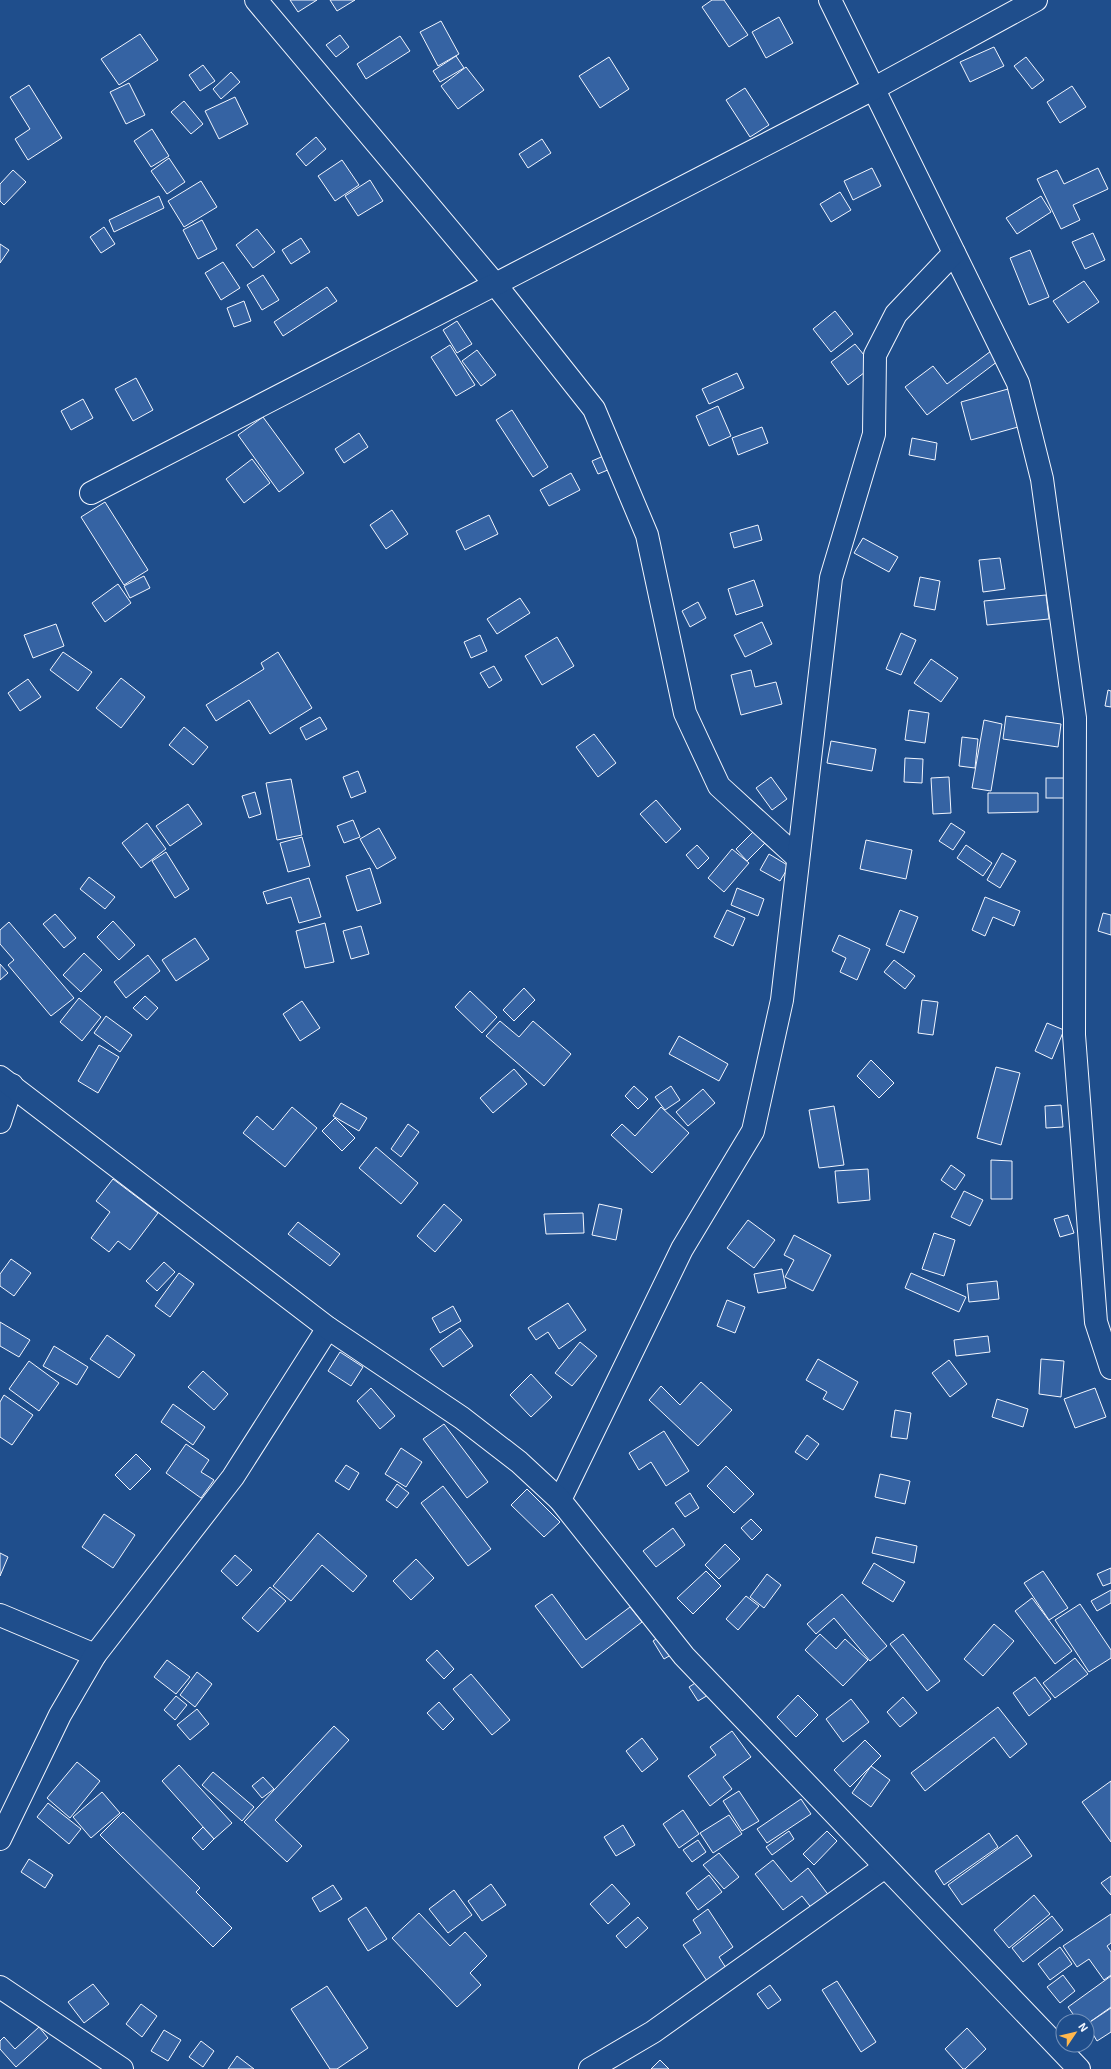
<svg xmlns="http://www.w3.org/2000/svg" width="1111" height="2069" viewBox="0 0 1111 2069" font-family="'Exo 2',sans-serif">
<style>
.building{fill:#3563a3;stroke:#f2f6ff}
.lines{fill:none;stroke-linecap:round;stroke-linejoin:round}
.minor-casing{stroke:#f2f6ff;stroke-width:24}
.tertiary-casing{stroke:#f2f6ff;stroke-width:24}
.minor{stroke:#1f4e8c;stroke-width:22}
.tertiary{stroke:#1f4e8c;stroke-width:22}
</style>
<rect width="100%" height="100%" fill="#1f4e8c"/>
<g class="building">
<path d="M290 0H317L298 12Z"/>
<path d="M330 0H355L337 11Z"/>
<path d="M712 0H724L748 35 729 47 702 7Z"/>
<path d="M779 17 793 43 766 58 752 32Z"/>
<path d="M441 21 459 54 438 66 420 32Z"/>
<path d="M140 34 158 60 119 85 101 59Z"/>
<path d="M340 35 349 47 336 57 326 45Z"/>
<path d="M400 36 410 51 366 79 357 64Z"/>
<path d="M994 47 1004 66 970 82 960 62Z"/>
<path d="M456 56 464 68 440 82 433 71Z"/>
<path d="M609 57 629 89 600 108 579 76Z"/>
<path d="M1026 57 1044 80 1032 89 1014 66Z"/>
<path d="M203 65 215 81 200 91 189 75Z"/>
<path d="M466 67 484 90 458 109 441 86Z"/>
<path d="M231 72 240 82 221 99 213 89Z"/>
<path d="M129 83 145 115 126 124 110 92Z"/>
<path d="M29 85 62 138 28 160 15 139 30 129 10 97Z"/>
<path d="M1072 86 1086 107 1060 123 1047 102Z"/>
<path d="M745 88 769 125 750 137 726 100Z"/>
<path d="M235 97 248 124 219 139 205 111Z"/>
<path d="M184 101 203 124 191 134 171 112Z"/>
<path d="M152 129 169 156 151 167 134 141Z"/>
<path d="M316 137 326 149 306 166 296 154Z"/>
<path d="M542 139 551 153 528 168 519 154Z"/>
<path d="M169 158 185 182 167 194 151 171Z"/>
<path d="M342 160 359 185 335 201 318 176Z"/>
<path d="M872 168 881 186 853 200 844 181Z"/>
<path d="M1098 168 1108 189 1073 205 1080 220 1061 229 1037 179 1057 170 1064 184Z"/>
<path d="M13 170 26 182 4 205 0 201V184Z"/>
<path d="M370 180 383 201 358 216 345 196Z"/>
<path d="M201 181 217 207 184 227 168 201Z"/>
<path d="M840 192 851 210 831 222 820 204Z"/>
<path d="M159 196 164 208 114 232 109 220Z"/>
<path d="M1041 196 1051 212 1017 234 1006 218Z"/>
<path d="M202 220 217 249 198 259 183 230Z"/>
<path d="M104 227 115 244 101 253 90 237Z"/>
<path d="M257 229 275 252 253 268 236 245Z"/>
<path d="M1093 233 1105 260 1085 269 1072 242Z"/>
<path d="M301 238 310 252 291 264 282 250Z"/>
<path d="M0 244 9 250 0 263Z"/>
<path d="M1030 250 1049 297 1029 305 1010 258Z"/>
<path d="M223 262 240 288 221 300 205 273Z"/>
<path d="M263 275 279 300 262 310 247 285Z"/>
<path d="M1084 281 1099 302 1068 323 1053 301Z"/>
<path d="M327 287 337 301 283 336 274 322Z"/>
<path d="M244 301 251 321 234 327 227 308Z"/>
<path d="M835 311 853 334 831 352 813 329Z"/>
<path d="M457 321 472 344 457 353 443 330Z"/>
<path d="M855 344 873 366 848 385 831 362Z"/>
<path d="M450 345 475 385 456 396 431 357Z"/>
<path d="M477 350 496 375 481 386 462 361Z"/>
<path d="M991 351 998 361 927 415 905 387 933 366 947 384Z"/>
<path d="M737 373 744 388 709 404 702 389Z"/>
<path d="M136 378 153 410 133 421 115 389Z"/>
<path d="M1008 389 1018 427 971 440 961 402Z"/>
<path d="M83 399 93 418 71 430 61 411Z"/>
<path d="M718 406 731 436 709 446 696 416Z"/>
<path d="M512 410 548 467 533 477 496 420Z"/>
<path d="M263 417 304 473 279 492 238 435Z"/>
<path d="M762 427 768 443 738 455 732 438Z"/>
<path d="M359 433 368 447 344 463 335 449Z"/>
<path d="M912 438 937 443 935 460 909 455Z"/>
<path d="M608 454 615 467 598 474 592 461Z"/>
<path d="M252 459 270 483 244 503 226 479Z"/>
<path d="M571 473 580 490 549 506 540 490Z"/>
<path d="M105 502 148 570 124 585 81 517Z"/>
<path d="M392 510 408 534 386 549 370 525Z"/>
<path d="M489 515 498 534 465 550 456 531Z"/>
<path d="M758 525 762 540 734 548 730 533Z"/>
<path d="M863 538 898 557 889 572 854 553Z"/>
<path d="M1000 558 1005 589 983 592 979 560Z"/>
<path d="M144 576 150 588 130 598 124 586Z"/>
<path d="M920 577 940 581 935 610 914 606Z"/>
<path d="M754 580 763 606 736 615 728 589Z"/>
<path d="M118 584 131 603 105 622 92 603Z"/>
<path d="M1046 595 1049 619 987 625 984 601Z"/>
<path d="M520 598 530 613 497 634 487 619Z"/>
<path d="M698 602 706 618 690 627 682 611Z"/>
<path d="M762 622 772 644 745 657 734 635Z"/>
<path d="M56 624 64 646 33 658 24 635Z"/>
<path d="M901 633 916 640 901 675 886 669Z"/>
<path d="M480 635 487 651 471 658 464 642Z"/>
<path d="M557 637 574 666 542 685 525 656Z"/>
<path d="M63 652 92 672 78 691 50 670Z"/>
<path d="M278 652 312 708 270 734 249 700 216 721 206 705 264 669 261 663Z"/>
<path d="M931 659 958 678 941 702 914 683Z"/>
<path d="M494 666 502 680 489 688 480 673Z"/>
<path d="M751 670 755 687 776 682 782 704 741 715 731 675Z"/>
<path d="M121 678 145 697 121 728 96 708Z"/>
<path d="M28 679 41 697 20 711 8 693Z"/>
<path d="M1108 690 1111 691V707L1105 706Z"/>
<path d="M909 710 929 713 925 743 905 740Z"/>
<path d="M1006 716 1061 724 1058 747 1003 739Z"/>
<path d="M320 717 327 729 306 740 300 728Z"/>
<path d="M984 720 1002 724 991 791 972 788Z"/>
<path d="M184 727 208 747 193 765 169 745Z"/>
<path d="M594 734 616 763 598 777 576 747Z"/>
<path d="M962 737 978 739 975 768 959 766Z"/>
<path d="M831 741 876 749 872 771 827 763Z"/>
<path d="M905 758 923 759 922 783 904 782Z"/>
<path d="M358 771 366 792 351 798 343 777Z"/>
<path d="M771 777 787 799 772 810 756 788Z"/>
<path d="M949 777 951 813 933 814 931 778Z"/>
<rect x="1046" y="778" width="20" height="20"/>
<path d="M291 779 302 835 277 840 266 783Z"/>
<path d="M255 792 261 814 249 818 242 796Z"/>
<path d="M988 793H1038V812L988 813Z"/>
<path d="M656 800 681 829 666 843 640 814Z"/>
<path d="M188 804 202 824 170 846 156 826Z"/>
<path d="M353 820 360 837 344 843 337 826Z"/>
<path d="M147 823 166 849 141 868 122 843Z"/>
<path d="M951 823 965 832 953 850 939 841Z"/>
<path d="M758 827 770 838 747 861 736 849Z"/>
<path d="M379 828 396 858 377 869 360 839Z"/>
<path d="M302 837 310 866 288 872 280 843Z"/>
<path d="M866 840 912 850 906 879 860 869Z"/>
<path d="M697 845 709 858 698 869 686 855Z"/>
<path d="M966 845 992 863 983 876 957 858Z"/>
<path d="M732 849 749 863 724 892 708 878Z"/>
<path d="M166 852 189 889 175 898 152 861Z"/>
<path d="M1002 853 1016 861 1000 888 987 880Z"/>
<path d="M769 854 789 866 780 881 760 870Z"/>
<path d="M370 868 381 903 357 911 346 876Z"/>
<path d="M89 877 115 897 105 909 80 889Z"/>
<path d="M309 878 321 917 299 923 291 897 267 904 263 892Z"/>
<path d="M737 888 764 899 758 916 731 905Z"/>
<path d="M985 897 1020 911 1014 926 993 917 985 936 972 930Z"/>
<path d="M727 910 745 918 733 946 714 937Z"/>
<path d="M900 910 918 917 904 953 886 945Z"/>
<path d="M1103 913 1111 915V935L1098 931Z"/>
<path d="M55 914 76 938 64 948 43 924Z"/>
<path d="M113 921 135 945 119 960 97 937Z"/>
<path d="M9 922 74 998 51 1016 8 965 14 960 0 944V930Z"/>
<path d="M325 923 334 962 305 968 296 931Z"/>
<path d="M361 926 369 954 351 959 343 931Z"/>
<path d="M839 935 870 949 857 980 840 972 846 958 832 951Z"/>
<path d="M195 938 209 959 176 981 162 960Z"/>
<path d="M84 953 102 970 81 992 63 975Z"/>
<path d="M148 955 160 971 126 998 114 982Z"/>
<path d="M894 960 915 976 905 989 884 972Z"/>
<path d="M0 964 8 973 0 980Z"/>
<path d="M524 988 535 1000 514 1021 503 1010Z"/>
<path d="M470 991 497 1017 482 1033 455 1007Z"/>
<path d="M145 996 158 1008 147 1020 133 1008Z"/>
<path d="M79 998 101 1017 82 1041 60 1022Z"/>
<path d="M922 1000 938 1002 933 1035 918 1033Z"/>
<path d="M302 1001 320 1028 300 1041 283 1014Z"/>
<path d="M106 1016 132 1035 120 1052 94 1033Z"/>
<path d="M500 1021 519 1037 533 1021 571 1054 544 1086 486 1036Z"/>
<path d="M1047 1023 1064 1030 1052 1059 1035 1051Z"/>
<path d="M679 1036 728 1064 719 1081 669 1054Z"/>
<path d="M99 1045 119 1057 98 1093 78 1081Z"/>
<path d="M871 1060 894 1083 879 1098 857 1076Z"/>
<path d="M996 1067 1020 1073 1001 1145 977 1138Z"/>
<path d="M514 1069 527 1084 493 1113 480 1098Z"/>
<path d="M634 1086 648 1099 638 1109 625 1096Z"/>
<path d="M671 1086 680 1100 665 1110 655 1097Z"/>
<path d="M703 1089 715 1103 688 1126 676 1112Z"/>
<path d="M341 1103 367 1118 359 1131 333 1116Z"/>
<path d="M1061 1105 1063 1127 1046 1128 1045 1106Z"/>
<path d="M834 1106 844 1165 819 1168 809 1110Z"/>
<path d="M292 1107 317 1128 285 1167 243 1133 257 1116 273 1130Z"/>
<path d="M661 1107 689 1133 652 1173 611 1135 622 1124 635 1136Z"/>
<path d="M335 1118 355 1138 342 1151 322 1131Z"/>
<path d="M408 1124 419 1132 401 1157 391 1149Z"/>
<path d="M376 1147 418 1183 401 1204 359 1168Z"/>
<path d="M991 1160 1012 1161V1199H991Z"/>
<path d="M951 1165 965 1175 955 1190 941 1180Z"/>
<path d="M868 1169 870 1200 838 1203 835 1171Z"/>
<path d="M113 1179 158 1213 130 1250 118 1241 109 1252 91 1238 110 1212 96 1201Z"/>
<path d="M964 1191 983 1200 970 1226 951 1217Z"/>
<path d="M444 1204 462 1220 435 1252 417 1236Z"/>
<path d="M599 1204 622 1209 616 1240 592 1235Z"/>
<path d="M583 1213 584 1233 546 1234 544 1214Z"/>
<path d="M1068 1215 1074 1233 1060 1237 1054 1219Z"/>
<path d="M748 1220 775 1240 754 1268 727 1248Z"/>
<path d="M298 1222 340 1254 330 1266 288 1234Z"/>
<path d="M934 1233 955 1240 944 1276 922 1269Z"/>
<path d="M794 1235 831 1255 813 1291 785 1277 794 1260 784 1255Z"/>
<path d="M11 1259 31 1273 14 1296 0 1286V1274Z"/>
<path d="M164 1262 175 1272 157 1291 146 1281Z"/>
<path d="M782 1269 786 1288 758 1293 754 1274Z"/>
<path d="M179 1273 194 1284 170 1317 155 1306Z"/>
<path d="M911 1273 966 1297 959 1312 905 1288Z"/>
<path d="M997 1281 999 1299 969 1302 967 1284Z"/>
<path d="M727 1300 745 1307 735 1333 717 1326Z"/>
<path d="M568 1303 586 1330 559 1349 548 1332 536 1340 528 1328Z"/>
<path d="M453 1306 461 1321 440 1333 432 1318Z"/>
<path d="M0 1322 30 1340 19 1357 0 1346Z"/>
<path d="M460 1328 473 1346 443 1367 430 1349Z"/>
<path d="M107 1335 135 1355 119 1378 90 1359Z"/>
<path d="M988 1336 990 1352 956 1356 954 1340Z"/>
<path d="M580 1342 597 1356 572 1386 555 1373Z"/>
<path d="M54 1346 88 1367 77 1385 43 1366Z"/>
<path d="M340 1352 363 1367 351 1386 328 1371Z"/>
<path d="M818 1359 858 1382 843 1410 823 1399 827 1392 806 1380Z"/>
<path d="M1041 1359 1064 1361 1061 1397 1039 1394Z"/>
<path d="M949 1360 967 1384 950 1397 932 1373Z"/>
<path d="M29 1361 59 1383 39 1411 9 1389Z"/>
<path d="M203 1371 228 1394 214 1410 188 1387Z"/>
<path d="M531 1374 552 1397 531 1417 510 1395Z"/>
<path d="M701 1382 732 1410 698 1446 649 1400 661 1386 680 1405Z"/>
<path d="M371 1388 395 1416 380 1429 357 1401Z"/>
<path d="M1095 1388 1106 1417 1075 1428 1064 1399Z"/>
<path d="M4 1395 33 1415 12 1445 0 1437V1402Z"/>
<path d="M997 1399 1028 1409 1023 1427 992 1417Z"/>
<path d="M173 1404 205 1427 193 1445 161 1422Z"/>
<path d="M895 1410 911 1413 907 1439 891 1437Z"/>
<path d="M444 1424 488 1482 467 1498 423 1439Z"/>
<path d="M664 1431 689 1471 666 1486 651 1462 639 1470 629 1453Z"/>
<path d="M807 1435 819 1444 807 1460 795 1452Z"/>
<path d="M186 1444 209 1460 201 1472 214 1480 201 1498 166 1473Z"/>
<path d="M401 1448 422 1462 406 1487 385 1474Z"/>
<path d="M136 1454 151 1469 130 1490 115 1475Z"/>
<path d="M346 1465 359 1473 349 1490 335 1481Z"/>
<path d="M726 1466 754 1494 734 1513 707 1486Z"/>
<path d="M880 1474 910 1481 905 1504 875 1497Z"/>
<path d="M397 1484 409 1493 397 1508 386 1500Z"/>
<path d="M443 1486 491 1549 468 1566 421 1503Z"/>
<path d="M527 1489 560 1522 544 1537 511 1505Z"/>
<path d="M690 1493 699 1508 685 1517 675 1503Z"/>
<path d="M104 1514 135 1535 113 1568 82 1547Z"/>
<path d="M751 1519 762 1530 752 1540 741 1528Z"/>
<path d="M673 1528 685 1545 656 1567 643 1551Z"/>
<path d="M318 1533 367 1576 353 1592 322 1565 291 1601 273 1586Z"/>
<path d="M876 1537 917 1546 914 1563 872 1553Z"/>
<path d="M725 1544 740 1559 719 1579 705 1565Z"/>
<path d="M0 1553 8 1557 0 1576Z"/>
<path d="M235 1555 252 1570 237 1586 221 1571Z"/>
<path d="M416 1559 434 1578 411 1600 393 1581Z"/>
<path d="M874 1563 905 1582 893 1602 862 1583Z"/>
<path d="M1111 1568V1583L1103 1586 1097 1574Z"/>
<path d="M706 1571 721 1586 693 1614 677 1598Z"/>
<path d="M1043 1571 1068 1608 1049 1620 1024 1583Z"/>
<path d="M767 1574 781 1585 764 1608 750 1597Z"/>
<path d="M270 1587 286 1601 258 1632 242 1618Z"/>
<path d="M1111 1590V1603L1097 1611 1091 1601Z"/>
<path d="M552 1594 586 1640 630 1607 642 1622 582 1668 535 1606Z"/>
<path d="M842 1594 887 1646 870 1661 834 1618 816 1634 807 1624Z"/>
<path d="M746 1596 759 1606 738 1630 726 1619Z"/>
<path d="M1032 1598 1072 1651 1055 1664 1015 1611Z"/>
<path d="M1080 1604 1111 1650V1658L1089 1672 1055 1620Z"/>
<path d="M994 1624 1014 1641 983 1676 964 1659Z"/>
<path d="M665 1633 676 1652 664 1659 653 1641Z"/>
<path d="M820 1634 836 1649 845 1639 868 1660 843 1686 805 1650Z"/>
<path d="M903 1634 940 1681 927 1691 890 1644Z"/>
<path d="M437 1650 454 1669 444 1679 426 1660Z"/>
<path d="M1075 1658 1088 1674 1055 1698 1043 1683Z"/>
<path d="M167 1660 190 1677 176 1694 154 1677Z"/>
<path d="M197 1672 212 1684 195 1707 180 1695Z"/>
<path d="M471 1674 510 1720 492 1735 453 1689Z"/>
<path d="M1035 1677 1051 1699 1029 1716 1013 1693Z"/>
<path d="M700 1680 710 1694 698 1701 689 1687Z"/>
<path d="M798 1695 818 1715 796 1737 777 1717Z"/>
<path d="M176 1696 187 1705 175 1720 164 1710Z"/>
<path d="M903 1697 917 1713 900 1727 887 1712Z"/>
<path d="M851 1699 869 1722 843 1742 826 1719Z"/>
<path d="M439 1702 454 1719 443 1730 427 1713Z"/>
<path d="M998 1707 1027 1744 1010 1758 994 1737 925 1791 911 1773Z"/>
<path d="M197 1709 209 1724 190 1740 177 1725Z"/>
<path d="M334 1726 349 1740 275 1820 302 1846 287 1862 244 1822Z"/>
<path d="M732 1731 751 1757 723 1777 732 1789 710 1806 688 1776 716 1755 710 1747Z"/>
<path d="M642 1738 658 1759 642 1772 626 1751Z"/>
<path d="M865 1740 881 1756 850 1787 834 1770Z"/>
<path d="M77 1762 100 1781 70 1818 47 1798Z"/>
<path d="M179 1765 232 1823 214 1839 162 1781Z"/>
<path d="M871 1766 890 1780 871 1807 852 1793Z"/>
<path d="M213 1772 254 1807 242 1821 202 1785Z"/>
<path d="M263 1777 274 1789 262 1798 252 1786Z"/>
<path d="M1111 1781V1842L1082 1802Z"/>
<path d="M739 1791 759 1821 742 1831 723 1801Z"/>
<path d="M102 1792 120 1813 91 1838 73 1817Z"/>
<path d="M801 1799 811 1814 767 1843 757 1829Z"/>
<path d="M48 1803 81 1829 69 1844 37 1817Z"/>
<path d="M683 1810 699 1834 679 1848 663 1824Z"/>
<path d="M123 1812 200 1888 196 1892 232 1928 213 1947 100 1835Z"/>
<path d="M729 1815 742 1834 713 1853 700 1833Z"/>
<path d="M623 1825 635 1845 616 1856 604 1837Z"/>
<path d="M203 1827 214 1839 203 1850 192 1838Z"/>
<path d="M789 1831 794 1839 772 1855 766 1847Z"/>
<path d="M827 1831 837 1841 814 1865 803 1854Z"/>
<path d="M989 1833 998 1847 944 1885 935 1871Z"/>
<path d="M1017 1835 1032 1856 962 1905 948 1885Z"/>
<path d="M698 1840 706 1852 692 1862 683 1850Z"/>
<path d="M719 1853 739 1877 724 1889 703 1865Z"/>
<path d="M29 1859 53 1875 45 1888 21 1872Z"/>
<path d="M773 1860 791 1882 808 1868 830 1897 813 1910 802 1896 783 1910 755 1874Z"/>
<path d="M709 1875 722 1892 698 1910 686 1893Z"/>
<path d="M1111 1876V1895L1101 1883Z"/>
<path d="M491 1884 506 1905 482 1921 468 1901Z"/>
<path d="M612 1884 630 1904 608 1924 590 1904Z"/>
<path d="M333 1885 342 1899 320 1912 312 1898Z"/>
<path d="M454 1890 472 1915 448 1933 429 1909Z"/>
<path d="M1034 1895 1050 1914 1009 1948 994 1930Z"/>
<path d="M366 1907 387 1939 368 1951 348 1919Z"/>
<path d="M708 1909 733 1947 719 1957 726 1968 707 1981 683 1945 701 1933 693 1920Z"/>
<path d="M419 1913 450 1946 465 1932 487 1956 470 1973 481 1985 457 2007 392 1938Z"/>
<path d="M1111 1914V1943L1107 1946 1111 1952V1975L1104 1980 1089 1959 1077 1967 1063 1946Z"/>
<path d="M1052 1916 1063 1930 1023 1962 1012 1948Z"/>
<path d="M638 1917 648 1928 626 1948 616 1936Z"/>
<path d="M1060 1947 1072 1964 1050 1980 1038 1964Z"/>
<path d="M1063 1975 1075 1991 1060 2003 1047 1987Z"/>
<path d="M1111 1976V2007L1087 2024V2021H1078L1068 2007Z"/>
<path d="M837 1981 876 2042 861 2052 822 1990Z"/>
<path d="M93 1984 109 2004 84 2023 68 2002Z"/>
<path d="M770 1985 781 2000 768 2009 757 1994Z"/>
<path d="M327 1986 368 2048 337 2069H330L291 2009Z"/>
<path d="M141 2004 157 2016 142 2037 126 2024Z"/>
<path d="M1111 2008V2032L1097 2041 1087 2024Z"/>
<path d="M39 2027 48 2038 16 2067 0 2049V2041L4 2037 15 2049Z"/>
<path d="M967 2028 986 2049 965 2069H963L945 2049Z"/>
<path d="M164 2030 181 2040 168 2061 151 2051Z"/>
<path d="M201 2041 214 2051 203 2067 189 2057Z"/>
<path d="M237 2056 254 2069H228Z"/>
<path d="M660 2060 669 2069H651Z"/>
</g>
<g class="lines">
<g class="minor-casing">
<g id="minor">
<path d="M256 0 495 284 594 409 647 535 685 713 719 786 798 858"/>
<path d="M830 0 1018 383 1042 479 1075 718 1074 1035 1096 1322 1111 1368"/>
<path d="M91 493 873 89 1036 0"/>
<path d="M0 1122 12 1085"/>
<path d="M560 1500 682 1249 753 1131 782 1000 831 578 874 434 875 355 896 314 954 253"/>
<path d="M0 1615 95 1655"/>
<path d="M0 1839 60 1715 95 1655 233 1477 328 1328"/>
<path d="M0 1987 122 2069"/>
<path d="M590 2069 653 2032 885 1867"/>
</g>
</g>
<g class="tertiary-casing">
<path id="tertiary" d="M0 1077 328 1328 462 1418 519 1462 560 1500 684 1656 1079 2069"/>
</g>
<use href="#minor" class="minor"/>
<use href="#tertiary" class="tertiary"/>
</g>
<g transform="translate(1075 2033) rotate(55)"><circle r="19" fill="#1f4e8c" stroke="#7391ba"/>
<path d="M0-3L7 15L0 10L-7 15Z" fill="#ffb74d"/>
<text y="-6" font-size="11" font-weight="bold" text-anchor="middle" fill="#f2f6ff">N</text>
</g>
</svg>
